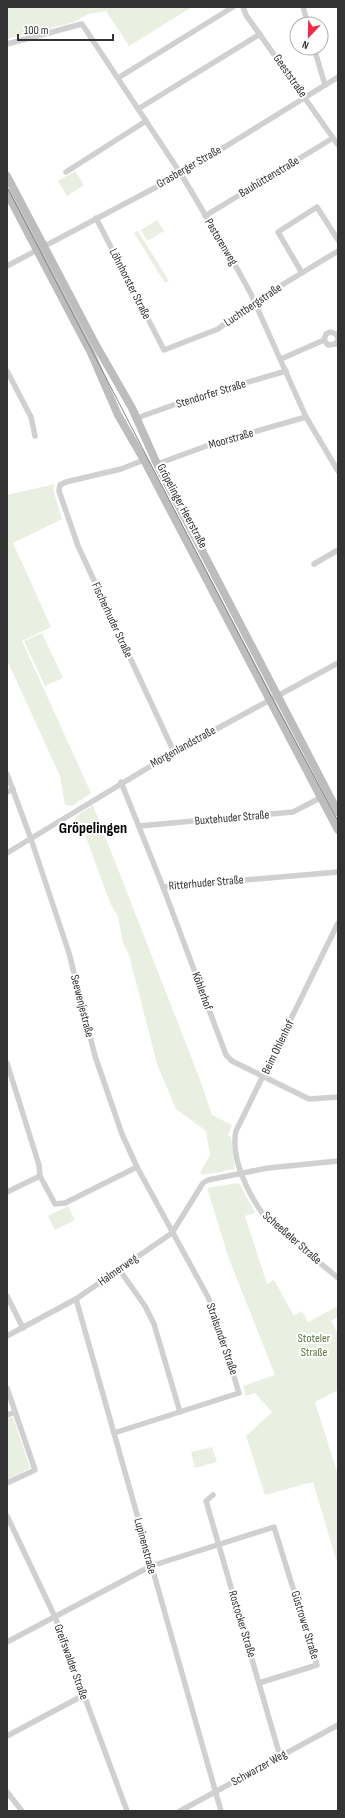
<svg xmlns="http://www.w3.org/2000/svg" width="345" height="1818" viewBox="0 0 345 1818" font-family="'Sofia Sans Condensed',sans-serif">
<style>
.green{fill:#eaf0e1}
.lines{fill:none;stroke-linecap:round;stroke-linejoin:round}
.street{stroke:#d0d0d0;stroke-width:5.5}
.secondary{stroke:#bdbdbd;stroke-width:8}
.tram{stroke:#888;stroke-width:1}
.labels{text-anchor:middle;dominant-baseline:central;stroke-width:4;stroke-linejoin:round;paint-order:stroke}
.street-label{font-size:12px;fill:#333;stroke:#fff}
.park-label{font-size:12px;fill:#5a743b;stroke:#fff}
.district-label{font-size:16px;font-weight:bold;fill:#000;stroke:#fff}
</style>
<rect width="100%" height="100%" fill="#fff"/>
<g class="green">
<path d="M7 7H192L129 46 106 11 89 14 75 21V22L7 39Z"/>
<path d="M75 171 84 185 67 196 58 181Z"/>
<path d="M157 220 164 231 147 241 141 230Z"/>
<path d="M138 231 169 281 165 283 134 233Z"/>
<path d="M55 484 53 490 62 519 13 543 51 627 22 641 91 793 72 806 65 805 60 776 7 660V495Z"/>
<path d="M42 633 63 678 45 686 24 641Z"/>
<path d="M93 805 202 1085 212 1115 232 1125 228 1135 231 1137 235 1169 204 1175 200 1173 210 1155 206 1131 176 1109 157 1064 129 955 123 943 118 916 111 905 84 832 75 817Z"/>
<path d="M237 1183 240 1184 255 1213 245 1216 267 1284 274 1280 294 1316 302 1311 308 1322 338 1306V1317L331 1321 338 1333V1390L315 1402 338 1475V1566L313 1482 265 1495 246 1436 272 1412 255 1393 246 1396 243 1386 275 1375 229 1259 207 1188Z"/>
<path d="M68 1206 75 1220 55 1230 48 1216Z"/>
<path d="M13 1417 30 1468 7 1480V1418Z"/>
<path d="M212 1447 217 1462 195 1468 191 1452Z"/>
</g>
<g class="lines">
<g class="street">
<path d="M243 7 246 15 338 145"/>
<path d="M303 7 308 24"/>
<path d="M7 44 82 24 181 174 239 272 251 294 306 417 338 471"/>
<path d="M314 48 325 85"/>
<path d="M118 78 233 7"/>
<path d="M138 109 260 34"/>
<path d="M66 172 146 121"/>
<path d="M205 216 333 138"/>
<path d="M96 218 164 350 218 329 254 302 338 251"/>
<path d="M7 266 181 174 338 77"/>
<path d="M302 273 278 232 317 207 338 240"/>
<path d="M338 338 336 334 330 332 326 334 324 340 328 345 336 344 338 339"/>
<path d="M281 359 324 340"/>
<path d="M7 371 31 417 35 436"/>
<path d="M137 418 190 399 286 371"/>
<path d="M144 460 121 469 66 482 60 485 59 491 78 546 174 752"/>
<path d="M157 464 212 444 306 417"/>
<path d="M314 564 338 550"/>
<path d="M7 774 31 839 69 953 95 1056 122 1134 137 1167 208 1297 214 1311 239 1393 114 1433"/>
<path d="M121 782 163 887 226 1055 232 1061 309 1099 338 1097"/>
<path d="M7 792 13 789"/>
<path d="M139 826 293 812 322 797"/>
<path d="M7 853 174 752 338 663"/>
<path d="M163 887 338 872"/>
<path d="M338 923 236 1131C230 1159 249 1195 265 1217L338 1278"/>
<path d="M7 1063 39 1165 40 1176 55 1204 65 1203 137 1167"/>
<path d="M7 1192 40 1176"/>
<path d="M119 1269 145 1306 154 1324 180 1412"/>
<path d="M7 1296 23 1328"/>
<path d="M76 1299 221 1811"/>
<path d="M7 1336 76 1299 172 1233 203 1183 208 1180 268 1168 338 1161"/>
<path d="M7 1388 35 1470 7 1483"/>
<path d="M7 1415 15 1412"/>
<path d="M213 1495 206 1501 280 1756"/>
<path d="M7 1516 55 1617 127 1811"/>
<path d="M7 1642 151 1566 274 1527 317 1665 259 1683"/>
<path d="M7 1736 84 1695"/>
<path d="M7 1792 22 1811"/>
<path d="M180 1811 338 1725"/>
</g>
<g class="secondary">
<path d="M7 176 97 347 132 408 157 464 338 812"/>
<path d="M7 193 91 353 118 415 144 460 338 830"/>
</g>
<path class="tram" d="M7 187 272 698 338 821"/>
</g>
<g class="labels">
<g class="street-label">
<text transform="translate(290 76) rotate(55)">Geeststraße</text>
<text transform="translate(189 167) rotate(-30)">Grasberger Straße</text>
<text transform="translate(269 177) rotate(-31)">Bauhüttenstraße</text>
<text transform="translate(221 242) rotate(59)">Pastorenweg</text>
<text transform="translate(130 284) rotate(63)">Löhnhorster Straße</text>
<text transform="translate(253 305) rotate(-34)">Luchtbergstraße</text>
<text transform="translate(211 394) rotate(-17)">Stendorfer Straße</text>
<text transform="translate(231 439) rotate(-16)">Moorstraße</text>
<text transform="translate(182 506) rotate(62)">Gröpelinger Heerstraße</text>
<text transform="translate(112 620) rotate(65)">Fischerhuder Straße</text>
<text transform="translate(183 747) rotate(-29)">Morgenlandstraße</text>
<text transform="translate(232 818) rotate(-5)">Buxtehuder Straße</text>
<text transform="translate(206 883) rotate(-5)">Ritterhuder Straße</text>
<text transform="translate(202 991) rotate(70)">Köhlerhof</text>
<text transform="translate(82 1006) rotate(76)">Seewenjestraße</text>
<text transform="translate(278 1047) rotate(-64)">Beim Ohlenhof</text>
<text transform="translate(292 1238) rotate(41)">Scheeßeler Straße</text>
<text transform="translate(118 1270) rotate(-35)">Halmerweg</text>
<text transform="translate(222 1339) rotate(71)">Stralsunder Straße</text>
<text transform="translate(145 1546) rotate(75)">Lupinenstraße</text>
<text transform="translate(242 1624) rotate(73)">Rostocker Straße</text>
<text transform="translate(305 1625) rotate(73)">Güstrower Straße</text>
<text transform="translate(71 1662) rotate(70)">Greifswalder Straße</text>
<text transform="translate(259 1768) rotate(-29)">Schwarzer Weg</text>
</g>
<g class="park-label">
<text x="314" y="1338">Stoteler<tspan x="314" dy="14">Straße</tspan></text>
</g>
<g class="district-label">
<text x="93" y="828">Gröpelingen</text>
</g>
</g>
<rect width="345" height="1818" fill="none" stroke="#333333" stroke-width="16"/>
<g transform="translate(309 36) rotate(202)"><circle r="19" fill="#ffffff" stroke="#adadad"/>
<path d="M0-3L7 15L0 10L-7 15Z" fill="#f62946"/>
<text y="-6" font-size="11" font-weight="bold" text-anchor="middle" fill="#333333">N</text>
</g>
<path d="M18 34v6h95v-6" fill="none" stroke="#333333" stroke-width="2"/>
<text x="24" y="34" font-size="12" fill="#333333" stroke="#ffffff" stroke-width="3" paint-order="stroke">100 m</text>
</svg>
